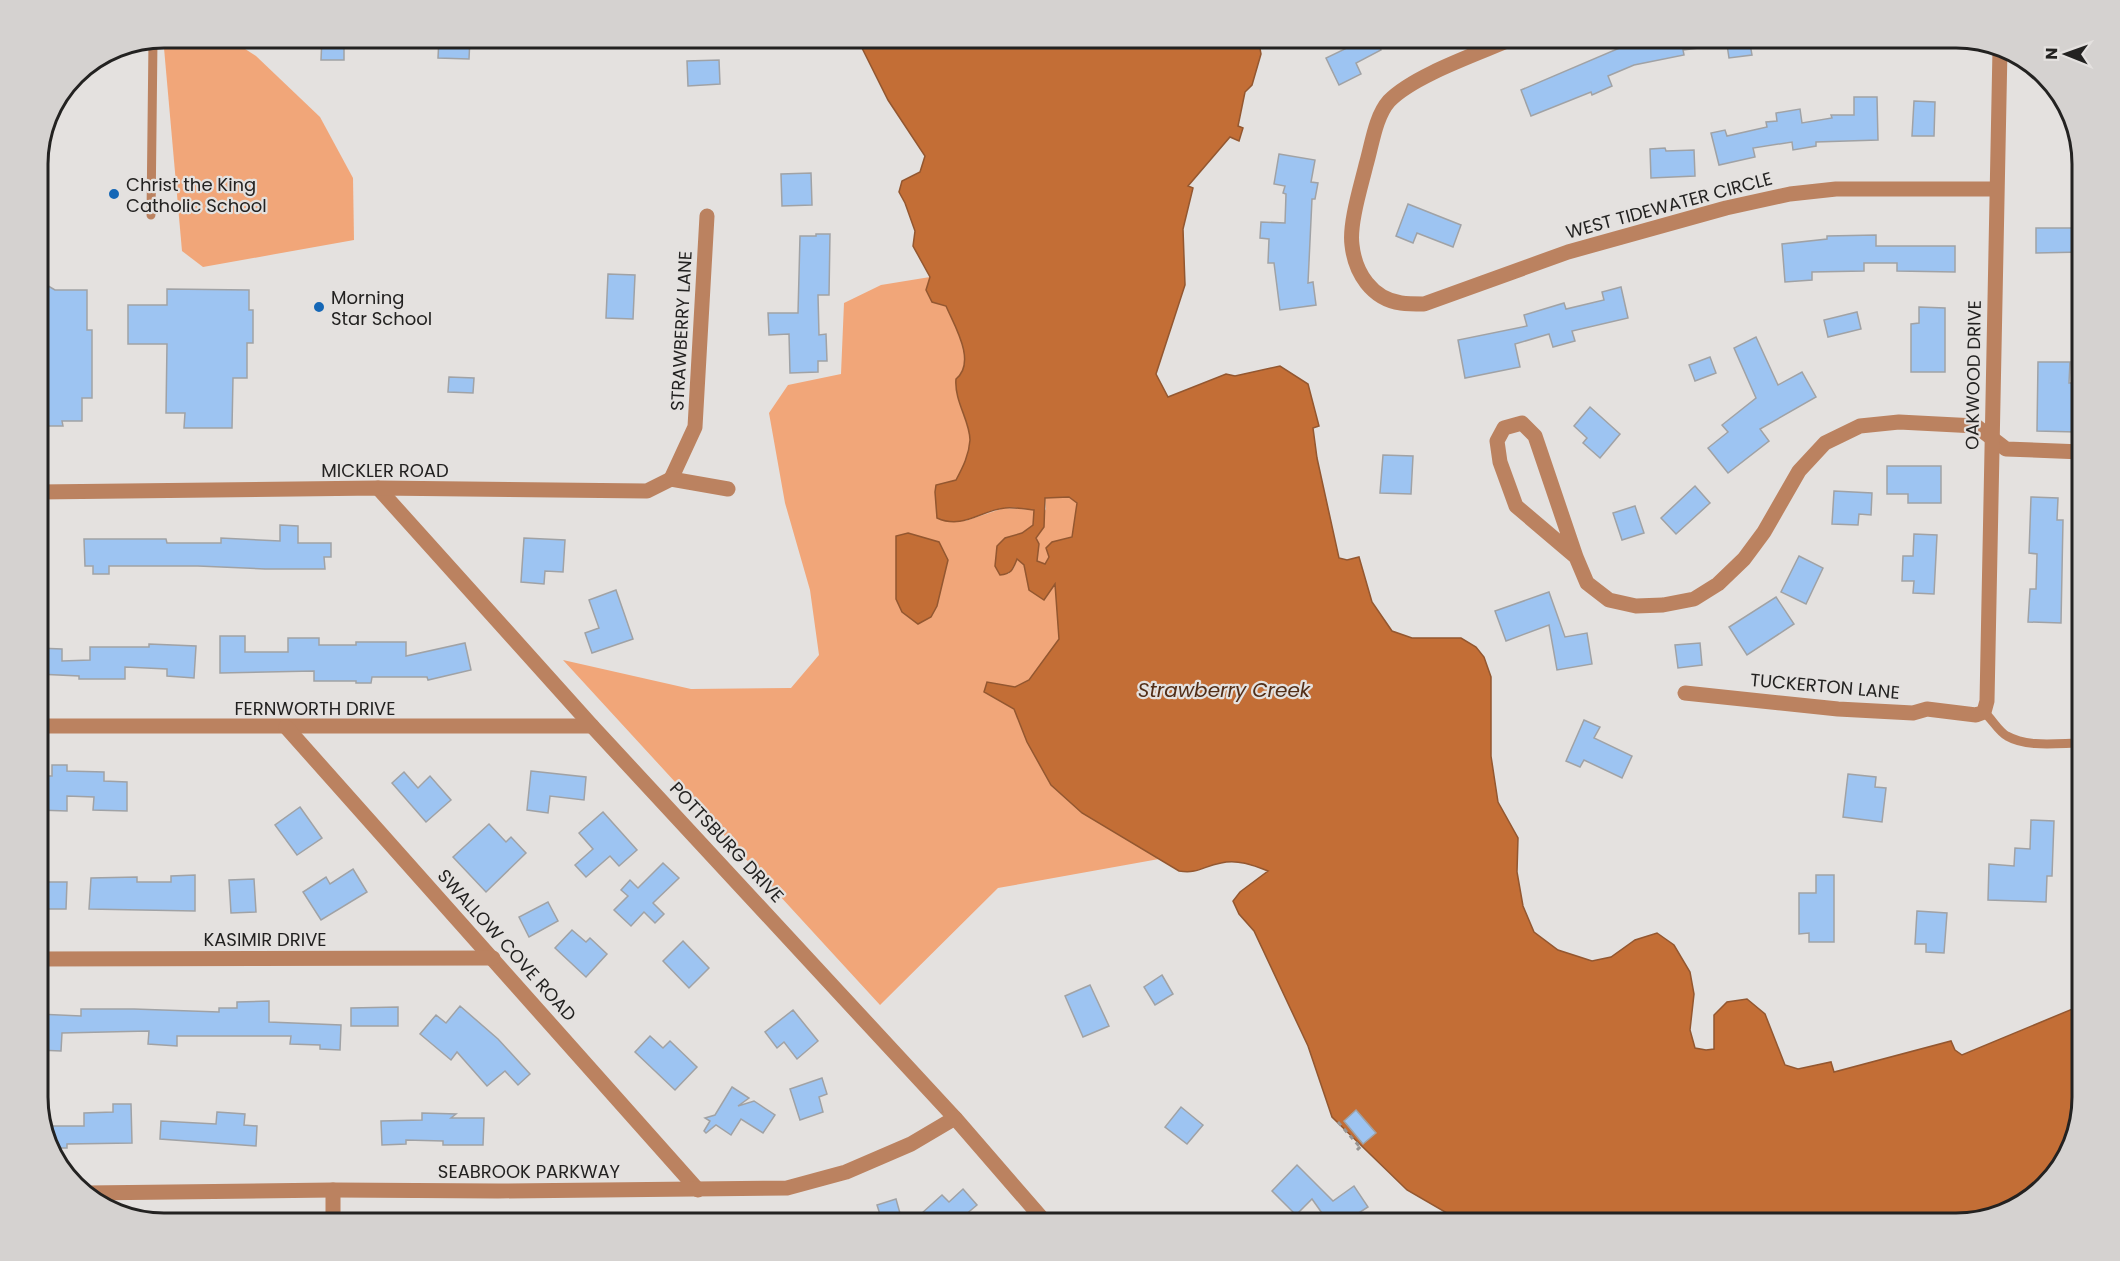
<svg xmlns="http://www.w3.org/2000/svg" width="2120" height="1261" viewBox="0 0 2120 1261" font-family="Poppins,sans-serif">
<style>
.green{fill:#f1a679;fill-rule:evenodd}
.water{fill:#c36e36;stroke:#935730;stroke-width:1.5;fill-rule:evenodd}
.building{fill:#9dc4f2;stroke:#a0a2a5;stroke-width:1.5}
.lines{fill:none;stroke-linecap:round;stroke-linejoin:round}
.path{stroke:#979593;stroke-width:3;stroke-dasharray:4.5 4.5;stroke-linecap:butt}
.service{stroke:#bb8260;stroke-width:9}
.minor{stroke:#bb8260;stroke-width:15}
.poi-dot{fill:#1567b6;stroke:#e4e1df;stroke-width:2}
.labels{text-anchor:middle;dominant-baseline:central;stroke-width:4.5;stroke-linejoin:round;paint-order:stroke}
.poi-label{font-size:18px;fill:#232221;stroke:#e4e1df;text-anchor:start}
.street-label{font-size:18px;fill:#232221;stroke:#e4e1df}
.water-label{font-size:20px;font-style:italic;fill:#522e17;stroke:#e4e1df}
.rim{fill:none;stroke:#232221;stroke-width:3}
</style>
<rect width="100%" height="100%" fill="#e4e1df"/>
<g class="green">
<path d="M228 38 256 56 320 117 353 178 354 240 203 267 182 251 164 48Z"/>
<path d="M926 156 944 300 978 344 965 521 1004 508 1034 510 1033 525 1022 533 1005 538 1008 574 1014 568 1016 559 1046 509 1045 498 1069 497 1077 503 1159 859 998 888 880 1005 563 660 691 689 791 688 819 655 810 590 785 503 769 413 788 385 841 374 844 303 881 285 930 277 913 246 915 231 905 203 899 192 902 181 920 173ZM908 533 920 537 948 560 937 606 931 617Z"/>
</g>
<g class="water">
<path d="M857 38H1258L1261 54 1252 85 1245 92 1238 126 1243 128 1239 141 1230 137 1188 186 1193 188 1183 229 1185 285 1156 374 1168 397 1226 374 1235 376 1280 366 1308 384 1319 426 1313 428 1317 458 1339 558 1347 560 1359 557 1372 602 1392 631 1412 638H1461L1476 647 1484 657 1491 677V756L1498 802 1518 838 1517 872 1523 906 1534 932 1558 950 1592 961 1611 957 1635 940 1657 933 1674 945 1690 972 1694 994 1690 1030 1695 1048 1706 1050 1714 1049V1015L1727 1002 1747 999 1765 1014 1785 1065 1798 1069 1831 1062 1834 1072 1951 1041 1955 1050 1962 1055 2082 1005V1097L2065 1160 2019 1207 1956 1223H1464L1407 1190 1332 1117 1308 1046 1254 931 1239 914 1233 901 1240 892 1268 871C1253 865 1237 859 1221 863 1203 866 1199 874 1179 871L1082 813 1051 785 1027 742 1014 709 984 692 987 682 1015 687 1029 680 1059 639 1055 584 1044 600 1029 590 1024 565 1017 559C1013 569 1012 574 1000 575L995 566 997 546 1005 538 1022 533 1033 525 1034 510C1025 509 1014 507 1005 508 981 510 963 530 937 518L935 492 936 485 956 480C963 467 969 455 970 440 970 421 954 401 956 379 977 362 954 325 946 306L932 302 926 290 930 277 913 246 915 231 905 203 899 192 902 181 920 172 925 156 888 100ZM1069 497 1077 503 1072 537 1052 542 1046 548 1049 557 1045 564 1037 561 1039 544 1036 538 1044 527 1045 498Z"/>
<path d="M908 533 939 542 948 560 937 606 931 617 918 624 902 612 896 599V536Z"/>
</g>
<g class="building">
<path d="M322 38H344V60H321Z"/>
<path d="M439 38H470L469 59 438 58Z"/>
<path d="M1340 38H1375L1381 50 1356 63 1361 74 1339 85 1326 58 1345 49Z"/>
<path d="M1636 38H1713L1714 46 1683 50 1684 55 1634 65 1608 76 1612 86 1592 95 1591 92 1531 116 1521 90 1636 41Z"/>
<path d="M1726 38H1749L1752 55 1729 58Z"/>
<path d="M719 60 720 84 688 86 687 61Z"/>
<path d="M1854 97H1877L1878 140 1816 142V146L1793 150 1792 142 1753 148 1755 157 1719 165 1711 133 1725 130 1727 136 1767 127 1766 122 1777 121 1776 113 1800 109 1802 123 1832 118 1831 115H1854Z"/>
<path d="M1914 101 1935 102 1934 136H1912Z"/>
<path d="M1665 148 1666 151 1694 150 1695 176 1651 178 1650 149Z"/>
<path d="M1279 154 1315 160 1311 182 1318 183 1315 199H1312L1308 283 1313 282 1316 305 1280 310 1274 263H1268L1269 239 1260 238 1261 222 1285 223 1286 194 1283 193 1285 186 1274 184Z"/>
<path d="M811 173 812 205 782 206 781 174Z"/>
<path d="M1408 204 1461 225 1453 247 1417 233 1413 243 1396 236Z"/>
<path d="M2036 228H2082V252L2036 253Z"/>
<path d="M816 234H830L829 295H818L819 335 826 334 827 361H818V372L790 373 789 334 769 335 768 313H798L800 236H816Z"/>
<path d="M1876 235V246H1955V272L1897 271V263H1864V271L1812 272V280L1785 282 1782 244 1827 239V236Z"/>
<path d="M608 274 635 275 633 319 606 318Z"/>
<path d="M38 280 55 290H87V330H92V398H82V421H62L63 426H38Z"/>
<path d="M1621 287 1628 318 1572 331 1575 341 1553 347 1549 334 1515 344 1520 367 1465 378 1458 340 1527 326 1524 315 1564 303 1566 309 1604 300 1602 292Z"/>
<path d="M167 289 249 290V310H253V343H247V378H233L232 428H184L185 413H166L167 344H128V305H167Z"/>
<path d="M1919 307 1945 308V372H1911V324L1919 323Z"/>
<path d="M1857 312 1861 329 1828 337 1824 320Z"/>
<path d="M1756 337 1778 385 1802 372 1816 397 1760 429 1769 441 1728 473 1708 448 1728 432 1722 425 1756 398 1734 348Z"/>
<path d="M1710 357 1716 373 1695 381 1689 365Z"/>
<path d="M2038 362H2070L2069 383H2076V432L2037 431Z"/>
<path d="M449 377 474 378 473 393 448 392Z"/>
<path d="M1590 407 1620 434 1600 458 1583 443 1587 438 1574 426Z"/>
<path d="M1383 455 1413 456 1411 494 1380 493Z"/>
<path d="M1887 466H1941V503H1908V494H1887Z"/>
<path d="M1695 486 1710 503 1676 534 1661 518Z"/>
<path d="M1834 491 1872 493 1871 515 1859 514 1858 525 1832 524Z"/>
<path d="M2031 497 2058 498 2057 520H2063L2061 623 2028 622 2030 589H2036L2037 554 2029 553Z"/>
<path d="M1635 506 1644 533 1622 540 1613 513Z"/>
<path d="M280 525 298 526V543H331V557H324L325 569H265L198 566H109V574H93V566H85L84 539H166L167 543H221V538L280 541Z"/>
<path d="M1914 534 1937 535 1934 594 1913 593 1914 581H1902L1903 556H1913Z"/>
<path d="M524 538 565 540 563 572 545 571 544 584 521 582Z"/>
<path d="M1799 556 1823 568 1806 604 1781 592Z"/>
<path d="M616 590 633 639 592 653 585 633 599 628 589 600Z"/>
<path d="M1549 592 1565 637 1587 633 1592 664 1557 670 1549 625 1506 641 1495 611Z"/>
<path d="M1776 597 1794 624 1747 655 1729 627Z"/>
<path d="M220 636H245V652H288V638H319V645H356V642H406V656L465 643 471 670 428 680 427 677H372L371 683H356V681H314V671L220 673Z"/>
<path d="M1700 643 1702 665 1678 668 1675 645Z"/>
<path d="M149 644 196 646 194 678 167 676V669L125 667V679H79V676L38 674V648L62 649V661L90 660V647H149Z"/>
<path d="M1584 720 1600 727 1594 738 1632 756 1622 778 1584 760 1580 767 1566 761Z"/>
<path d="M52 765H67V771L104 772V781L127 782V811L93 810 94 797 67 796V811L38 810V776H52Z"/>
<path d="M531 771 586 777 584 800 550 796 548 813 527 810Z"/>
<path d="M404 772 418 788 430 776 451 800 426 822 392 783Z"/>
<path d="M1848 774 1876 777 1875 787 1886 788 1882 822 1843 817Z"/>
<path d="M300 807 322 838 297 855 275 825Z"/>
<path d="M603 812 637 850 619 866 610 856 586 877 575 865 593 849 579 833Z"/>
<path d="M2031 820 2054 821 2052 876H2047L2046 902 1988 900 1989 864 2014 866 2015 848 2030 849Z"/>
<path d="M489 824 506 842 511 837 526 853 486 892 453 857Z"/>
<path d="M663 863 679 878 653 903 664 914 655 923 644 912 631 926 614 910 628 896 621 890 630 880 638 888Z"/>
<path d="M353 869 367 892 321 920 303 892 326 877 330 884Z"/>
<path d="M195 875V911L89 909 91 878 137 877V882H171V876Z"/>
<path d="M1816 875H1834V942H1809V933L1799 934V893H1816Z"/>
<path d="M254 879 256 912 231 913 229 880Z"/>
<path d="M38 882H67L66 909H38Z"/>
<path d="M548 902 558 921 529 937 519 917Z"/>
<path d="M1917 911 1947 913 1944 953 1926 952V944H1915Z"/>
<path d="M572 930 586 942 590 938 607 954 586 977 555 948Z"/>
<path d="M683 941 709 968 689 988 663 961Z"/>
<path d="M1162 975 1173 994 1155 1005 1144 987Z"/>
<path d="M1090 985 1109 1026 1083 1037 1065 996Z"/>
<path d="M269 1001V1022L341 1025 340 1050 320 1049V1045L290 1044 291 1036H177V1046L148 1044 149 1031 62 1033 61 1051 38 1050V1014L81 1016V1009H134L219 1012V1008H237V1002Z"/>
<path d="M460 1006 498 1039 530 1074 518 1085 505 1071 487 1086 457 1052 451 1060 420 1034 436 1015 446 1023Z"/>
<path d="M398 1007V1026H351V1008Z"/>
<path d="M793 1010 818 1041 797 1059 784 1042 777 1048 765 1032Z"/>
<path d="M650 1036 663 1048 670 1041 697 1067 675 1090 635 1052Z"/>
<path d="M822 1078 827 1094 819 1097 823 1112 800 1120 790 1089Z"/>
<path d="M732 1087 749 1098 738 1106 754 1101 775 1115 763 1133 741 1119 731 1135 716 1125 706 1133 704 1131 710 1121 705 1118 715 1115Z"/>
<path d="M113 1104H131L132 1143 67 1144V1148H51L44 1126H84V1113L113 1112Z"/>
<path d="M1181 1107 1203 1125 1187 1144 1165 1127Z"/>
<path d="M1356 1110 1376 1133 1363 1144 1344 1121Z"/>
<path d="M217 1112 245 1114 244 1125 257 1126 256 1146 160 1139 161 1121 216 1124Z"/>
<path d="M422 1113 456 1114 451 1118H484L483 1145H443V1141L406 1140V1144L382 1145 381 1121 422 1120Z"/>
<path d="M1297 1165 1333 1201 1354 1186 1368 1207 1343 1223H1329L1312 1199 1296 1215 1272 1191Z"/>
<path d="M963 1189 977 1205 964 1216 971 1223 931 1224 922 1213 942 1195 949 1202Z"/>
<path d="M896 1199 903 1224H883L877 1205Z"/>
</g>
<g class="lines">
<g class="path">
<path d="M1338 1122 1360 1147"/>
<path d="M1357 1150 1363 1144"/>
</g>
<g class="service">
<path d="M151 215 153 40"/>
<path d="M1984 712C1992 719 1999 732 2007 736 2028 748 2059 743 2082 743"/>
</g>
<g class="minor">
<path d="M1514 38C1480 53 1414 75 1389 101 1375 117 1372 145 1366 165 1361 186 1349 224 1352 245 1355 273 1372 299 1401 303 1408 304 1416 304 1424 304L1568 252 1726 208 1790 194 1836 189H1996"/>
<path d="M671 479 695 427 707 216"/>
<path d="M378 488 592 726 955 1118 1046 1223"/>
<path d="M38 492 378 488 647 491 671 479 728 489"/>
<path d="M1576 557 1516 506 1500 462 1497 441 1504 428 1522 423 1535 436 1576 557 1587 583 1609 600 1636 606 1663 605 1694 599 1718 584 1744 559 1764 532 1799 471 1825 443 1860 426 1899 422 1976 426 2006 449 2082 452"/>
<path d="M1685 693 1838 709 1913 713 1927 709 1976 715 1984 712 1987 701 2000 49"/>
<path d="M38 726H592"/>
<path d="M286 727 698 1190"/>
<path d="M38 959 493 958"/>
<path d="M87 1193 333 1190 498 1191 787 1188 846 1172 911 1144 955 1118"/>
<path d="M333 1223V1190"/>
</g>
</g>
<g class="poi-dot">
<circle cx="114" cy="194" r="6"/>
<circle cx="319" cy="307" r="6"/>
</g>
<g class="labels">
<g class="poi-label">
<text x="126" y="184">Christ the King<tspan x="126" dy="21">Catholic School</tspan></text>
<text x="331" y="297">Morning<tspan x="331" dy="21">Star School</tspan></text>
</g>
<g class="street-label">
<text transform="translate(1669 205) rotate(-15)">WEST TIDEWATER CIRCLE</text>
<text transform="translate(681 331) rotate(-87)">STRAWBERRY LANE</text>
<text transform="translate(1973 375) rotate(-89)">OAKWOOD DRIVE</text>
<text x="385" y="470">MICKLER ROAD</text>
<text transform="translate(1825 686) rotate(5)">TUCKERTON LANE</text>
<text x="315" y="708">FERNWORTH DRIVE</text>
<text transform="translate(727 842) rotate(47)">POTTSBURG DRIVE</text>
<text x="265" y="939">KASIMIR DRIVE</text>
<text transform="translate(507 945) rotate(48)">SWALLOW COVE ROAD</text>
<text x="529" y="1171">SEABROOK PARKWAY</text>
</g>
<g class="water-label">
<text x="1224" y="690">Strawberry Creek</text>
</g>
</g>
<path d="M0 0H2120V1261H0ZM164 48H1956A116 116 0 0 1 2072 164V1097A116 116 0 0 1 1956 1213H164A116 116 0 0 1 48 1097V164A116 116 0 0 1 164 48Z" fill="#d5d2d0" fill-rule="evenodd"/>
<path class="rim" d="M164 48H1956A116 116 0 0 1 2072 164V1097A116 116 0 0 1 1956 1213H164A116 116 0 0 1 48 1097V164A116 116 0 0 1 164 48Z"/>
<g transform="translate(2066 54) rotate(271)" stroke="#e4e1df" stroke-width="4.5" paint-order="stroke">
<path d="M0-4.5L10 22L0 15L-10 22Z" fill="#232221"/>
<text y="-9" font-size="16" font-weight="bold" text-anchor="middle" fill="#232221">N</text>
</g>
</svg>
